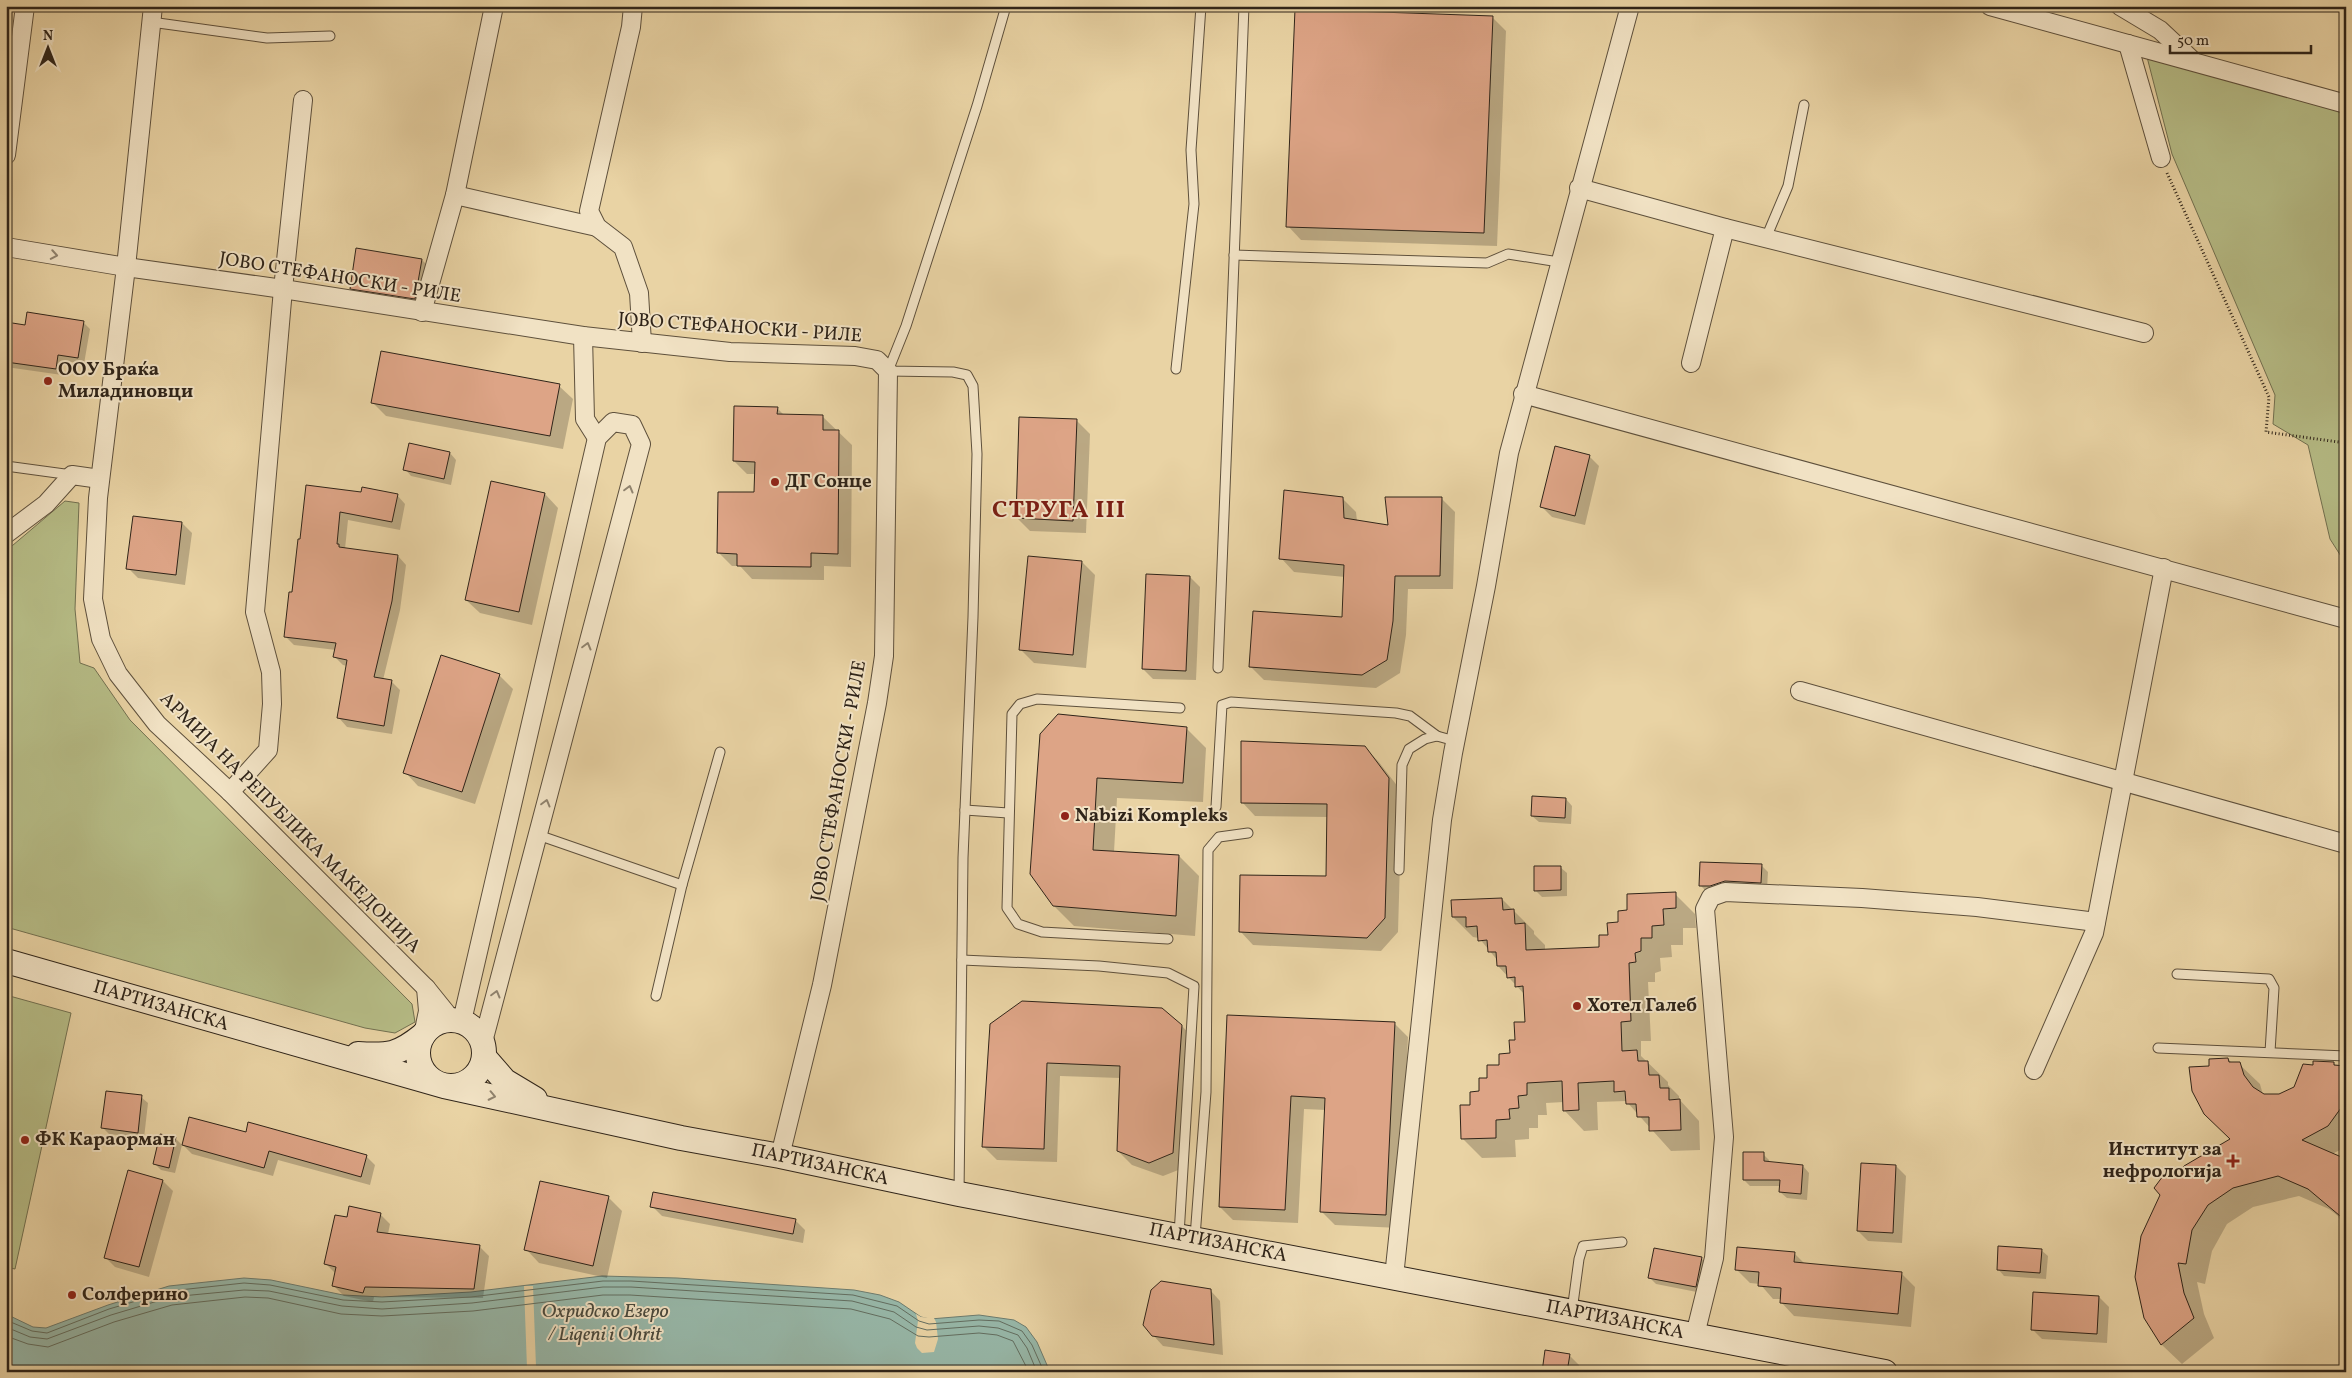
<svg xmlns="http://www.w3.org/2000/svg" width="2352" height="1378" viewBox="0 0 2352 1378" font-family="Vollkorn,serif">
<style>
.green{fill:#b6bc86;stroke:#727050}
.water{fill:#97b7a8;stroke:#6d7c6f}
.pier{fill:#e9d3a4}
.shadow{fill:#0003}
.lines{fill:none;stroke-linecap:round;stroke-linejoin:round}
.shore{stroke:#636e60;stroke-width:1}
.building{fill:#dda486;stroke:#2f2419}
.service-casing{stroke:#5e503c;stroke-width:11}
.minor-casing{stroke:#5e503c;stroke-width:20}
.secondary-casing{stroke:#2f2419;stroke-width:26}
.path{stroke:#2f2419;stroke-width:3;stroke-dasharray:1 2.5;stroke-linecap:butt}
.service{stroke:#f1e2c4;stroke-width:9}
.minor{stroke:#f1e2c4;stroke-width:18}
.secondary{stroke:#f1e2c4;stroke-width:24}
.oneway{stroke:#90836e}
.poi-dot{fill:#8f2418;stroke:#f1e2c4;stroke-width:2}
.labels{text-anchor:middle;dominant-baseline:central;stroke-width:4;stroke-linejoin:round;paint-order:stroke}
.street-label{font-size:19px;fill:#2f2419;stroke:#f1e2c4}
.poi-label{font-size:19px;font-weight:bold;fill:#2f2419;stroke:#f1e2c4;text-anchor:start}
.water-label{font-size:20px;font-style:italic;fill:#49493d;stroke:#f1e2c4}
.district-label{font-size:24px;font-weight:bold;letter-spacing:1px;fill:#7a1f14;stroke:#f1e2c4}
</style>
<rect width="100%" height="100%" fill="#e9d3a4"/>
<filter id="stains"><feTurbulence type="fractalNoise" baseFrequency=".004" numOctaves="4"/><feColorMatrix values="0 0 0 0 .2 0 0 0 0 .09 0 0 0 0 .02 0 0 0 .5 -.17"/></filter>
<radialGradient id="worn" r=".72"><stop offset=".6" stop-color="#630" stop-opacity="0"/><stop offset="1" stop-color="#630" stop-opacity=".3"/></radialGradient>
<g class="green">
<path d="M2147 57 2346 106V564L2330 539 2308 445 2273 424 2275 395 2172 154Z"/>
<path d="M65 501 79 503 75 609 80 663 94 668 130 720 412 1004 415 1022 395 1033 365 1028 6 927V551Z"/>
<path d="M6 995 71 1013 15 1269 6 1267Z"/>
</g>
<path class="water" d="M602 1276 677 1278 854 1290 880 1295 899 1302 921 1317 930 1319 979 1315 1014 1320 1026 1327 1037 1342 1050 1372H6V1314L33 1327 46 1328 108 1305 169 1286 244 1278 271 1280 343 1295 382 1297 471 1292Z"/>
<g class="pier">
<path d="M524 1286H533L536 1367 566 1366V1372H497V1369L527 1368Z"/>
<path d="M916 1314 921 1317 934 1318 936 1322 938 1339 934 1352 922 1353 917 1348 915 1343 918 1321Z"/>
</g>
<g class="shadow">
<path d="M1492 17 1506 31 1497 246 1301 240 1288 226Z"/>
<path d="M422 260 432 270 424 308 361 298 351 288Z"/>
<path d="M83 322 90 329 84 364 65 361 62 375 6 367V324L26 327Z"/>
<path d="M559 386 573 399 563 449 386 416 373 403Z"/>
<path d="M777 408 784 415 823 417 852 445 851 567 824 566V580L752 579 740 566H732L719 553 755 494 756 474H747L734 461Z"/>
<path d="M1076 420 1090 434 1086 533 1030 531 1017 518Z"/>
<path d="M450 453 456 460 451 485 411 476 405 469Z"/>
<path d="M1589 456 1599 466 1585 525 1552 517 1542 507Z"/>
<path d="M492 483 545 494 558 508 532 625 480 613 466 600Z"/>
<path d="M362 493 397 495 405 504 400 530 348 520 345 549 398 556 406 565 400 610 383 680 391 681 400 690 392 734 347 727 339 718 347 666 343 665 334 656 336 650 294 645 285 636 299 540Z"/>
<path d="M1343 499 1356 512 1357 521 1390 527 1442 499 1455 512 1453 589H1408L1406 635 1400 673 1376 688 1264 680 1251 667 1343 618 1345 577 1294 572 1281 558Z"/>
<path d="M134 517 182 523 192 533 185 585 138 578 128 568Z"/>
<path d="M1082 562 1095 575 1086 668 1034 663 1021 650Z"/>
<path d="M1190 577 1200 587 1196 680 1153 679 1143 669Z"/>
<path d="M499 675 513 689 475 804 418 786 405 772Z"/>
<path d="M1186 728 1206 748 1203 802 1117 798 1114 852 1179 856 1199 876 1195 936 1074 926 1054 906 1041 735Z"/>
<path d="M1364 747 1378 761 1402 792 1398 932 1381 951 1253 945 1240 931 1327 877 1328 817 1255 816 1242 802Z"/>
<path d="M1566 799 1572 806 1571 824 1539 822 1532 816Z"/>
<path d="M1761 865 1768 872 1767 889 1707 892 1700 885Z"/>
<path d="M1560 867 1567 873V896L1542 897 1535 890Z"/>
<path d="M1675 894 1695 914 1696 928H1683V945H1671L1672 957 1660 958 1661 971 1655 973V982H1648L1651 1041H1641V1056L1668 1082V1085L1679 1096V1099L1699 1121 1700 1150 1671 1151 1626 1101 1597 1102 1598 1130 1584 1131 1564 1110V1102L1546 1103 1547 1115H1538V1128H1529V1139L1515 1140 1516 1157 1482 1158 1462 1138 1472 1106 1488 1079 1511 1055 1526 1023 1525 995 1498 966V961L1479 938 1473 937 1453 917 1502 899 1534 931V934L1545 945V950L1601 948 1628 911Z"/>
<path d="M1228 1016 1394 1023 1408 1037 1399 1228 1335 1225 1321 1211 1326 1110 1304 1109 1298 1223 1233 1220 1220 1207Z"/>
<path d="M991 1025 1182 1026 1195 1040 1186 1167 1163 1176 1132 1165 1118 1151 1120 1078 1060 1076 1057 1162 997 1160 983 1146Z"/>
<path d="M2228 1059 2233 1064H2239L2260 1084 2263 1095 2279 1096 2295 1088 2315 1066 2333 1063 2337 1067H2346V1147L2332 1154 2346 1159V1233L2338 1216 2329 1209 2299 1196 2253 1207 2227 1224 2212 1251 2205 1284 2197 1282 2204 1314 2214 1338 2182 1364 2162 1345 2146 1318 2174 1179 2231 1140 2210 1067Z"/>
<path d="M141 1097 148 1103 144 1138 109 1134 103 1128Z"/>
<path d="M247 1133 366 1156 375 1165 370 1185 278 1160 273 1176 192 1154 183 1145Z"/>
<path d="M175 1138 182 1145 175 1173 161 1170 155 1164Z"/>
<path d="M1763 1154 1769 1160V1163L1803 1166 1809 1173 1807 1200 1787 1198 1780 1192 1781 1186H1750L1744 1180Z"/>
<path d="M1896 1166 1906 1176 1902 1243 1868 1241 1858 1231Z"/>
<path d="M163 1181 173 1191 149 1277 115 1267 105 1257Z"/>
<path d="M541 1182 609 1198 622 1211 607 1278 539 1263 526 1249Z"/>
<path d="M652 1206 795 1220 805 1230 803 1243 662 1216Z"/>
<path d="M380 1214 390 1224 388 1234 479 1246 489 1256 483 1298 374 1297 373 1302 344 1296 334 1286 336 1274 326 1264 348 1219Z"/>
<path d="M2041 1250 2048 1256 2046 1279 2004 1276 1998 1269Z"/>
<path d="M1794 1253 1805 1264 1901 1273 1915 1287 1911 1327 1794 1316 1781 1302V1299H1773L1760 1284 1750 1283 1736 1269Z"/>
<path d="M1701 1258 1708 1265 1702 1293 1656 1284 1650 1278Z"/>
<path d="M1210 1290 1220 1301 1223 1355 1163 1346 1153 1335Z"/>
<path d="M2099 1297 2109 1307 2107 1343 2042 1339 2032 1329Z"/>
<path d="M2346 1313V1326L2341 1321Z"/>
<path d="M1569 1355 1579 1365 1578 1372H1543Z"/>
</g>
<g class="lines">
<g class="shore">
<path d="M6 1320 32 1331 47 1333 109 1309 170 1291 244 1283 270 1285 343 1300 382 1302 471 1297 603 1281H631L853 1295 897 1306 919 1321 929 1324 979 1320 999 1321 1022 1331 1032 1345 1044 1372"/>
<path d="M6 1327 30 1337 47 1339 111 1315 171 1297 244 1290 269 1291 342 1306 382 1309 472 1303 603 1287H631L852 1301 894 1312 916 1327 927 1330 979 1326 998 1328 1018 1335 1027 1348 1037 1372"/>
<path d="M6 1336 28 1344 48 1347 114 1322 172 1305 245 1297 268 1298 341 1314 382 1316 473 1311 603 1295H630L851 1309 890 1319 918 1336 929 1337 979 1333 997 1335 1013 1341 1029 1372"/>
</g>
</g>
<g class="building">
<path d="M1295 9 1493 16 1484 233 1286 227Z"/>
<path d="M356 248 422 259 415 299 350 289Z"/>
<path d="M27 312 84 321 78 358 58 355 56 369 6 362V322L25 325Z"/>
<path d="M381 351 560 384 550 436 371 403Z"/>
<path d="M734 406 778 407 777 414 823 415V430H839L838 554 811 553V567L737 566V554L717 553 718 492H754L755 462 733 461Z"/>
<path d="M1019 417 1077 419 1073 521 1016 518Z"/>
<path d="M409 443 450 452 444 479 403 470Z"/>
<path d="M1555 446 1590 455 1575 516 1540 507Z"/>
<path d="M491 481 545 493 519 612 465 600Z"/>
<path d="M306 485 361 492 362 487 398 494 392 522 340 512 337 544H339V547L398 555 392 601 374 677 392 680 384 726 337 718 347 660 333 657 336 643 284 637 289 592H292L298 539H300Z"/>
<path d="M1284 490 1343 497 1344 518 1388 525 1385 497H1442L1440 576H1395L1393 621 1387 660 1362 675 1249 667 1253 611 1342 617 1344 565 1279 559Z"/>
<path d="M133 516 182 522 176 575 126 569Z"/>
<path d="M1028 556 1082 561 1073 655 1019 650Z"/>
<path d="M1146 574 1190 576 1186 671 1142 669Z"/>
<path d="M441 655 500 674 462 792 403 773Z"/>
<path d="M1058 714 1187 727 1183 783 1097 778 1093 850 1179 855 1176 916 1053 906 1030 874 1040 734Z"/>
<path d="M1241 741 1365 746 1389 778 1385 918 1367 938 1239 932 1240 875 1326 876 1327 804 1241 803Z"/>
<path d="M1532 796 1566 798 1565 818 1531 816Z"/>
<path d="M1700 862 1762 864 1761 883 1725 881 1710 886H1699Z"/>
<path d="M1534 866H1561V890L1534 891Z"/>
<path d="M1676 892V908L1663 909 1664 925 1652 926V938H1641V951L1635 953 1636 962 1629 963 1631 1021 1621 1022 1622 1051 1637 1050 1638 1061H1648L1649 1075H1659L1660 1088H1669V1100L1680 1099 1681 1130 1649 1131V1117H1637L1636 1104H1626L1625 1091 1614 1092V1081L1578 1083 1579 1110 1563 1111 1562 1081 1527 1083V1095L1518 1096 1519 1108 1509 1109 1510 1119 1496 1120V1138L1461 1139 1460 1105H1470V1092L1479 1091V1078H1487V1065H1499V1054L1510 1053 1509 1040H1515L1514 1022H1525L1523 986 1515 987V977L1507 978 1506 966H1497L1496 952H1488L1487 940 1478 941 1477 926 1466 927V917H1452L1451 900 1502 898 1503 910 1514 909 1515 924 1525 923 1526 950 1599 947V935H1608L1607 923 1618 922V911L1627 910V894Z"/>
<path d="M1022 1001 1162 1008 1182 1025 1173 1153 1149 1163 1117 1151 1120 1066 1047 1063 1044 1149 982 1147 990 1024Z"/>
<path d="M1227 1015 1395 1022 1386 1215 1320 1212 1325 1098 1291 1096 1285 1210 1219 1207Z"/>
<path d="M2228 1058 2229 1062H2240L2244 1075 2253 1087 2264 1094H2279L2294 1087 2303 1064 2313 1065V1061L2334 1062V1065L2346 1066V1101L2328 1126 2302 1140 2346 1159V1221L2308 1189 2278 1176 2233 1188 2208 1205 2192 1230 2186 1264 2178 1263 2184 1293 2194 1318 2161 1345 2144 1318 2135 1277 2141 1236 2160 1195 2154 1188 2166 1172 2174 1177 2184 1166 2230 1139 2204 1114 2192 1091 2189 1067 2209 1066V1059Z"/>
<path d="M106 1091 142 1095 138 1133 101 1128Z"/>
<path d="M189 1117 246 1132 248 1122 367 1155 361 1177 269 1151 264 1168 182 1145Z"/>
<path d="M160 1134 176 1137 169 1168 153 1164Z"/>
<path d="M1743 1152H1764V1161L1803 1165 1801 1194 1779 1192 1780 1180H1743Z"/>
<path d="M1861 1163 1896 1165 1893 1233 1857 1231Z"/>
<path d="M128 1170 163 1180 139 1267 104 1258Z"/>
<path d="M540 1181 609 1196 593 1266 524 1250Z"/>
<path d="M653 1192 796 1219 793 1234 650 1207Z"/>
<path d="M349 1206 381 1213 377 1232 480 1245 474 1289 365 1287 363 1293 332 1286 336 1267 324 1264 335 1215 347 1217Z"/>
<path d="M1998 1246 2042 1249 2040 1273 1997 1270Z"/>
<path d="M1737 1247 1795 1252 1794 1262 1902 1272 1898 1314 1780 1303 1781 1288 1758 1286 1759 1272 1735 1270Z"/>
<path d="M1654 1248 1702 1257 1696 1287 1648 1278Z"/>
<path d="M1161 1281 1211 1289 1214 1345 1152 1336 1143 1325 1151 1290Z"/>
<path d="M2033 1292 2099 1296 2097 1334 2031 1330Z"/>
<path d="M1545 1350 1570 1354 1567 1372H1542Z"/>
</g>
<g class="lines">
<g class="service-casing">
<g id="service">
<path d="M151 22 267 38 330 36"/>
<path d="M1766 238 1788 186 1804 105"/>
<path d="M1234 255 1487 263 1508 254 1559 262"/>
<path d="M1176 369 1194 204 1191 150 1201 6"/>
<path d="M6 466 72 475"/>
<path d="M1218 668 1244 6"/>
<path d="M1216 807 1222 705 1231 702 1396 713 1410 716 1437 736"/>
<path d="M965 810 1008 813"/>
<path d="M538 835 682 885"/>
<path d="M1399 870 1402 765 1409 749 1425 739 1437 736 1455 741"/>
<path d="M1168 939 1042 932 1018 924 1007 908 1012 714 1020 704 1037 699 1180 708"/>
<path d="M962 960 1099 966 1168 973 1194 986 1179 1235"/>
<path d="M2177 974 2269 979 2274 988 2270 1052"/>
<path d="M656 996 682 885 720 752"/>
<path d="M2158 1048 2346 1056"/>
<path d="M959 1194 963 858 973 617 977 454 973 386 967 375 953 372 888 371 906 326 977 106 1006 6"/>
<path d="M1195 1237 1206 1092 1208 850 1219 837 1248 833"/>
<path d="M1572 1311 1579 1259 1583 1246 1622 1242"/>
</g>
</g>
<g class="minor-casing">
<g id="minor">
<path d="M153 6 126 267 98 498 93 599 101 639 118 674 157 724 230 792 426 988 451 1019"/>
<path d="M633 6 631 27 589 211 597 227 623 247 639 293 642 343"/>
<path d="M1990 6 2346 104"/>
<path d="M2120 6 2160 30 2191 59"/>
<path d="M2128 44 2161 158"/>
<path d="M6 155 25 6"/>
<path d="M1579 188 1725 228 2144 333"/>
<path d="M455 195 597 227"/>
<path d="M6 247 126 267 283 289 583 336 730 352 855 356 877 360 888 371 884 656 877 703 822 985 780 1156"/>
<path d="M422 312 455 195 494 6"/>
<path d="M583 336 585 419 597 438"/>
<path d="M1691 363 1725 228"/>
<path d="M1523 394 2346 619"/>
<path d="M6 534 46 504 72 475 100 479"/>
<path d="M1800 691 2346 844"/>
<path d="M230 792 268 750 272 704 271 672 255 612 283 289 303 100"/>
<path d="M462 1021 597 438 613 422 632 425 641 444 483 1042"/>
<path d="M423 1035 428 1011 426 988"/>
<path d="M2034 1070 2094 933 2164 568"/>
<path d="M1394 1277 1442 820 1453 753 1486 586 1509 453 1630 6"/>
<path d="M1695 1335 1714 1258 1724 1137 1705 909 1711 897 1725 892 1862 898 1977 907 2096 922"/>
</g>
</g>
<g class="secondary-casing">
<g id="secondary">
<path d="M6 961 444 1086 681 1138 780 1156 959 1194 1885 1372"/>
<circle cx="451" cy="1053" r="33"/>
<path d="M358 1054C389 1056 398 1055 423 1035"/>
<path d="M485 1058 505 1081 535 1099"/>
</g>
</g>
<path class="path" d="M2167 173 2269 397 2266 432 2346 443"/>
<use href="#service" class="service"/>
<use href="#minor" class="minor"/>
<use href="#secondary" class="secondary"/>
</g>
<defs><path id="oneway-chevron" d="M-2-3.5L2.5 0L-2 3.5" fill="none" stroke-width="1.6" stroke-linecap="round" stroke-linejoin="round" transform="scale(1.25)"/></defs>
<g class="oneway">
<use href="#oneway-chevron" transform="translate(54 255) rotate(10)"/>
<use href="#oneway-chevron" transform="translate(629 489) rotate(-75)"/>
<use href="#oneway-chevron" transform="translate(587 646) rotate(-75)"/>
<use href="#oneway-chevron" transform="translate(546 803) rotate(-75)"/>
<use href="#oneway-chevron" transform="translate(496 994) rotate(-75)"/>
<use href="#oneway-chevron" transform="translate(492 1096) rotate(12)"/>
</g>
<g class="poi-dot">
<circle cx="48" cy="381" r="5"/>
<circle cx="775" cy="482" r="5"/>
<circle cx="1065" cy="816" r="5"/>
<circle cx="1577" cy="1006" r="5"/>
<circle cx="25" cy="1140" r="5"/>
<path d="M2230.5 1153.5h5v5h5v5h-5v5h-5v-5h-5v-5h5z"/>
<circle cx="72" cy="1295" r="5"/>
</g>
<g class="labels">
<g class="street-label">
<text transform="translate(340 278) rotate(9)">ЈОВО СТЕФАНОСКИ - РИЛЕ</text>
<text transform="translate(740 328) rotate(4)">ЈОВО СТЕФАНОСКИ - РИЛЕ</text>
<text transform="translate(839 781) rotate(-80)">ЈОВО СТЕФАНОСКИ - РИЛЕ</text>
<text transform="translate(290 823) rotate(45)">АРМИЈА НА РЕПУБЛИКА МАКЕДОНИЈА</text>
<text transform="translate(161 1006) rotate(16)">ПАРТИЗАНСКА</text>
<text transform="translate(820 1165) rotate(12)">ПАРТИЗАНСКА</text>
<text transform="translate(1218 1243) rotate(11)">ПАРТИЗАНСКА</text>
<text transform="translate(1615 1320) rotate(11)">ПАРТИЗАНСКА</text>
</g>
<g class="poi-label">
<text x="58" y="370">ООУ Браќа<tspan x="58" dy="22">Миладиновци</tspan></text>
<text x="785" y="482">ДГ Сонце</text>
<text x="1075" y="816">Nabizi Kompleks</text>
<text x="1587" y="1006">Хотел Галеб</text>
<text x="35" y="1140">ФК Караорман</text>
<text x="2222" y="1150" text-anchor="end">Институт за<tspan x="2222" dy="22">нефрологија</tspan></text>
<text x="82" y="1295">Солферино</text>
</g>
<g class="water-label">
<text x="605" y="1312">Охридско Езеро<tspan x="605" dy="23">/ Liqeni i Ohrit</tspan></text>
</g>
<g class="district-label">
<text x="1059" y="511">СТРУГА III</text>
</g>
</g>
<rect width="2352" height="1378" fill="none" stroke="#e9d3a4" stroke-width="25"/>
<rect x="8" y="8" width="2337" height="1363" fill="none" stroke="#2f2419" stroke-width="2.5"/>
<rect x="12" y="12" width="2327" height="1353" fill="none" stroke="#2f2419"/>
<g transform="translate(48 48)" stroke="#f1e2c4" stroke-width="4" paint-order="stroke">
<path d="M0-4L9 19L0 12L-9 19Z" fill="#2f2419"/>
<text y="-8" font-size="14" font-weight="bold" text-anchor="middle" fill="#2f2419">N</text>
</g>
<path d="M2170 45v8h141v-8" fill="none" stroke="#2f2419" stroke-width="2.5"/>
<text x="2177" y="45" font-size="15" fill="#2f2419" stroke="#f1e2c4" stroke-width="4" paint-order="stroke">50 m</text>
<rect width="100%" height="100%" filter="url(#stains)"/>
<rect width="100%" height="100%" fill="url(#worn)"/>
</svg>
